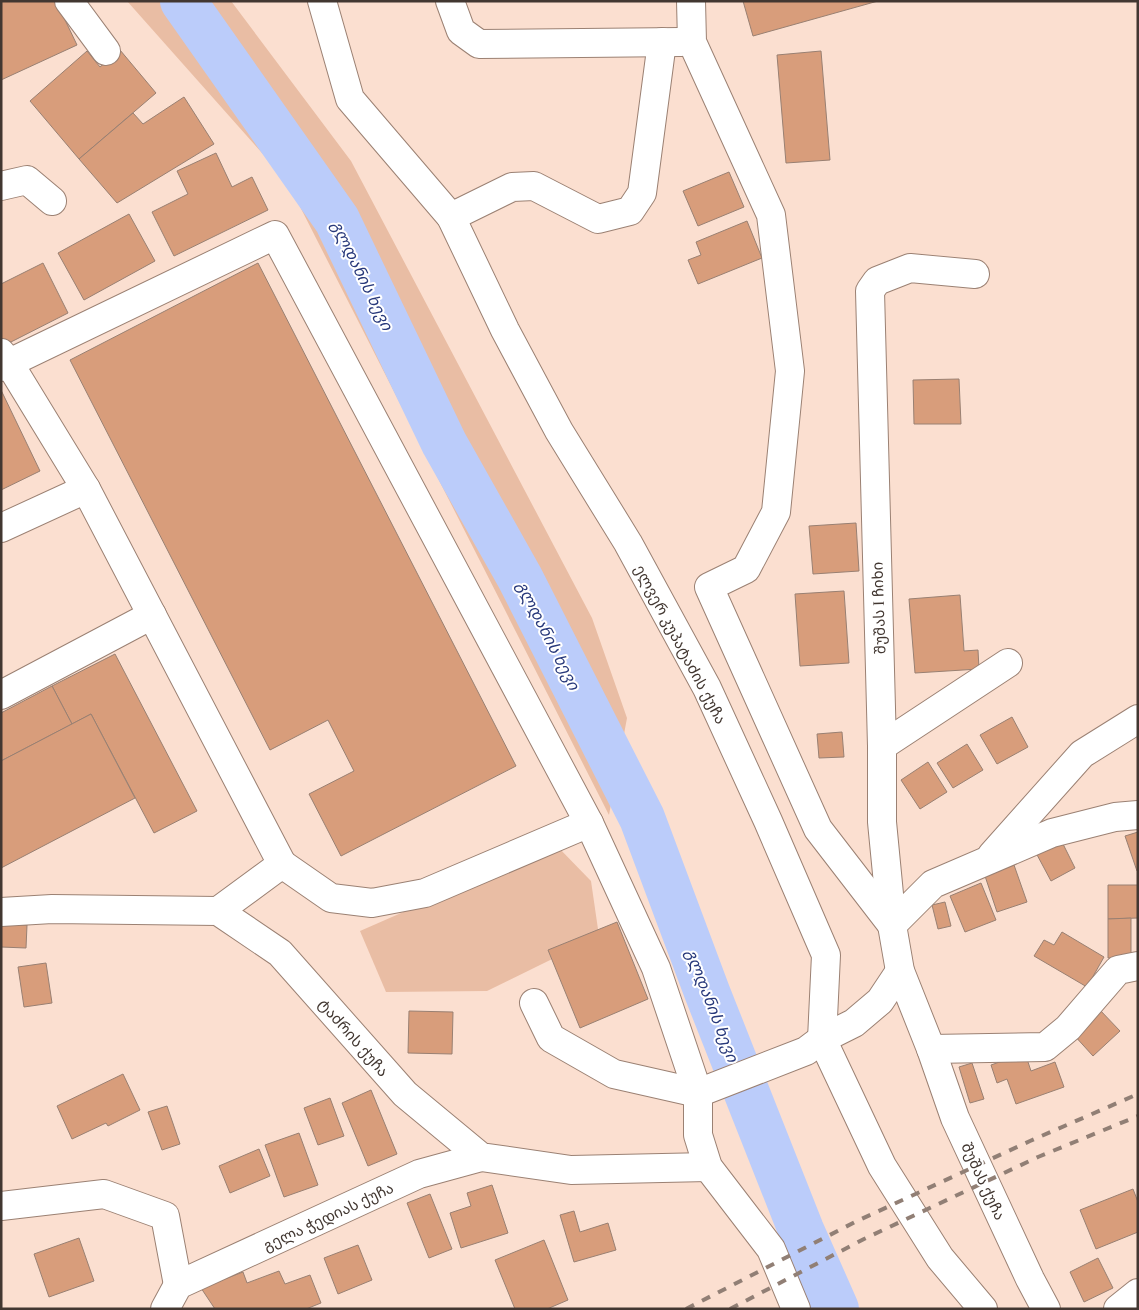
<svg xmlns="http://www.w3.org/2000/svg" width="1139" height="1310" viewBox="0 0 1139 1310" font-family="'Playfair Display','Noto Sans Georgian',serif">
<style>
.green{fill:#e9bda4}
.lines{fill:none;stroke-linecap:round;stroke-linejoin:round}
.river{stroke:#bbccfa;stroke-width:46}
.building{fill:#d89d7b;stroke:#998072}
.minor-casing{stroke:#9b8173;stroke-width:30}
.minor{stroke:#fff;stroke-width:28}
.rail{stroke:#917f75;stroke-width:4;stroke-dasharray:9 9;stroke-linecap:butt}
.labels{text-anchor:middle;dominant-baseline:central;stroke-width:4;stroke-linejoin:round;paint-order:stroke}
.street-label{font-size:15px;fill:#423731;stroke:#fff}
.water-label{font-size:16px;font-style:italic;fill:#28397b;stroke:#fff}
</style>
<rect width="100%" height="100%" fill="#fbdfd0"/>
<g class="green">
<path d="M127 1H231L351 161 592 618 627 718 609 815 287 181Z"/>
<path d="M556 845 591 881 599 936 487 991 386 992 360 931Z"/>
</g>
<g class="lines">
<path class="river" d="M183 1 337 220 444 443 520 578 642 818 707 992 801 1230 836 1309"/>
</g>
<g class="building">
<path d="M1 1H56L77 45 1 80Z"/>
<path d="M743 1H878L753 36Z"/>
<path d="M120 50 156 93 79 159 30 101 87 51 100 67Z"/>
<path d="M821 51 830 160 786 163 777 55Z"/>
<path d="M184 97 214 144 117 203 79 159 133 113 143 124Z"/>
<path d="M216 153 232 187 252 177 268 210 174 256 152 212 188 194 177 171Z"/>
<path d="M729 172 744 207 698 226 683 191Z"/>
<path d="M129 214 155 261 84 300 58 253Z"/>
<path d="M747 221 762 258 698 284 688 260 701 255 696 242Z"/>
<path d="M43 263 68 313 5 345 1 338V284Z"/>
<path d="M258 263 516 766 341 856 309 794 354 771 328 720 270 750 70 360Z"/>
<path d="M959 379 961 424H914L913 380Z"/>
<path d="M1 390 40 471 1 490Z"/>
<path d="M856 523 859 571 813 574 809 526Z"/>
<path d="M844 591 849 663 800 666 795 594Z"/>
<path d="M960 595 964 651 978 650 979 669 915 673 909 599Z"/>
<path d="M115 654 197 811 154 833 91 714 72 724 52 686Z"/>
<path d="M52 686 72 724 1 761V713Z"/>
<path d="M91 714 135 798 1 868V761Z"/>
<path d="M1012 717 1028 747 997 764 980 735Z"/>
<path d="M842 732 844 757 819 758 817 734Z"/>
<path d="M967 744 983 770 953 788 937 763Z"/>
<path d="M928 762 947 792 920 809 901 780Z"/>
<path d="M1138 832V870L1137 871 1125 836Z"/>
<path d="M1060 838 1075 868 1051 881 1035 851Z"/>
<path d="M1014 865 1027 902 997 912 985 876Z"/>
<path d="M981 883 996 920 965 932 950 896Z"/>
<path d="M1108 885H1138V918L1108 919Z"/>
<path d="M945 902 951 926 938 929 932 905Z"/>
<path d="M1131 918V958H1108V919Z"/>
<path d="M617 922 648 999 580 1028 548 950Z"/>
<path d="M1 924 27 925 26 948 1 947Z"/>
<path d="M1062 932 1104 957 1087 987 1034 956 1044 940 1054 945Z"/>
<path d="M46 963 52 1003 24 1007 18 967Z"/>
<path d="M1099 1009 1120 1031 1093 1056 1073 1034Z"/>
<path d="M409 1011 453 1012 452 1054 408 1053Z"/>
<path d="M1025 1053 1031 1071 1055 1062 1064 1087 1016 1104 1007 1079 997 1083 991 1065Z"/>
<path d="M972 1063 984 1099 970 1103 959 1067Z"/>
<path d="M123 1074 140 1110 108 1126 106 1123 72 1139 57 1106Z"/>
<path d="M371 1090 397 1154 368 1166 342 1103Z"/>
<path d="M330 1098 344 1136 318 1145 304 1108Z"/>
<path d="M167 1106 180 1144 162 1150 148 1112Z"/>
<path d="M299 1133 318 1185 284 1197 265 1145Z"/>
<path d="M259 1149 270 1176 230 1193 219 1166Z"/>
<path d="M492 1185 508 1233 461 1248 450 1213 471 1206 467 1193Z"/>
<path d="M1133 1189 1138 1202V1232L1096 1249 1080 1210Z"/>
<path d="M430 1194 452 1249 429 1258 407 1203Z"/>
<path d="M574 1211 580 1232 608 1223 616 1250 574 1262 560 1215Z"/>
<path d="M79 1238 94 1281 49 1297 34 1254Z"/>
<path d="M544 1240 568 1300 547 1309H515L495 1260Z"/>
<path d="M358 1245 372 1280 338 1294 324 1258Z"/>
<path d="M1098 1258 1113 1288 1084 1302 1070 1272Z"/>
<path d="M279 1271 285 1284 310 1275 321 1303 306 1309H215L201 1288 243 1272 247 1283Z"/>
</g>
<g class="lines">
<g class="minor-casing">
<g id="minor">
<path d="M69 1 106 51"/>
<path d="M322 1 350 99 451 217 505 330 559 431 628 543 707 688 768 821 826 955 822 1039 882 1166 940 1258 983 1309"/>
<path d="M450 1 461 31 479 44 681 42"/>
<path d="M691 1 692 42 771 215 790 371 776 512 746 569 709 587 818 829 892 925"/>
<path d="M1 186 27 180 52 201"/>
<path d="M451 217 512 187 534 186 598 219 630 211 642 193 662 42"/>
<path d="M975 274 910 268 877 281 870 291 882 746V822L892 925 900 971 931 1049 955 1118 1030 1279 1046 1309"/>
<path d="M1 353 9 363 86 489 282 864 218 911"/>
<path d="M1 367 275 235 589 823 656 968 698 1093V1135L708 1167 771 1249 796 1309"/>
<path d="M1 528 86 489"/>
<path d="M1 695 152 615"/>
<path d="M882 746 1008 663"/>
<path d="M992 855 1082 754 1138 719"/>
<path d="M282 864 331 898 372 903 425 893 589 823"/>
<path d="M1 912 52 909 218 911 280 953 405 1094 481 1157 571 1170 708 1167"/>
<path d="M892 925 933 884 1052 833 1115 817 1138 815"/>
<path d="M534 1003 551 1038 614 1074 698 1093 806 1051 822 1039 854 1023 880 1001 900 971"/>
<path d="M931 1049 1045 1047 1068 1028 1118 970 1138 966"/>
<path d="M1 1206 104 1194 165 1216 178 1285"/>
<path d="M165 1309 178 1285 419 1174 481 1157"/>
<path d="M1118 1309 1138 1293"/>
</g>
</g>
<use href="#minor" class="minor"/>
<g class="rail">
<path d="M686 1309 855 1222 1030 1141 1138 1094"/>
<path d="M730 1309 864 1239 1038 1157 1138 1116"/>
</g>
</g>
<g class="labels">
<g class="street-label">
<text transform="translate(878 608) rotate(-92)">შუშას I ჩიხი</text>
<text transform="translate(681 644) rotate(62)">ელვერ კუპატაძის ქუჩა</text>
<text transform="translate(354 1037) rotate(49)">ტაძრის ქუჩა</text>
<text transform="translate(984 1181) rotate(65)">შუშას ქუჩა</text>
<text transform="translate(328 1216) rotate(-25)">გელა ჭედიას ქუჩა</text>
</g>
<g class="water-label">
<text transform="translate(363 275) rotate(64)">გლდანის ხევი</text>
<text transform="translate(549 635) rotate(63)">გლდანის ხევი</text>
<text transform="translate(713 1005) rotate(69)">გლდანის ხევი</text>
</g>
</g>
<rect width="1139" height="1310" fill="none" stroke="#423731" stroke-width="5"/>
</svg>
